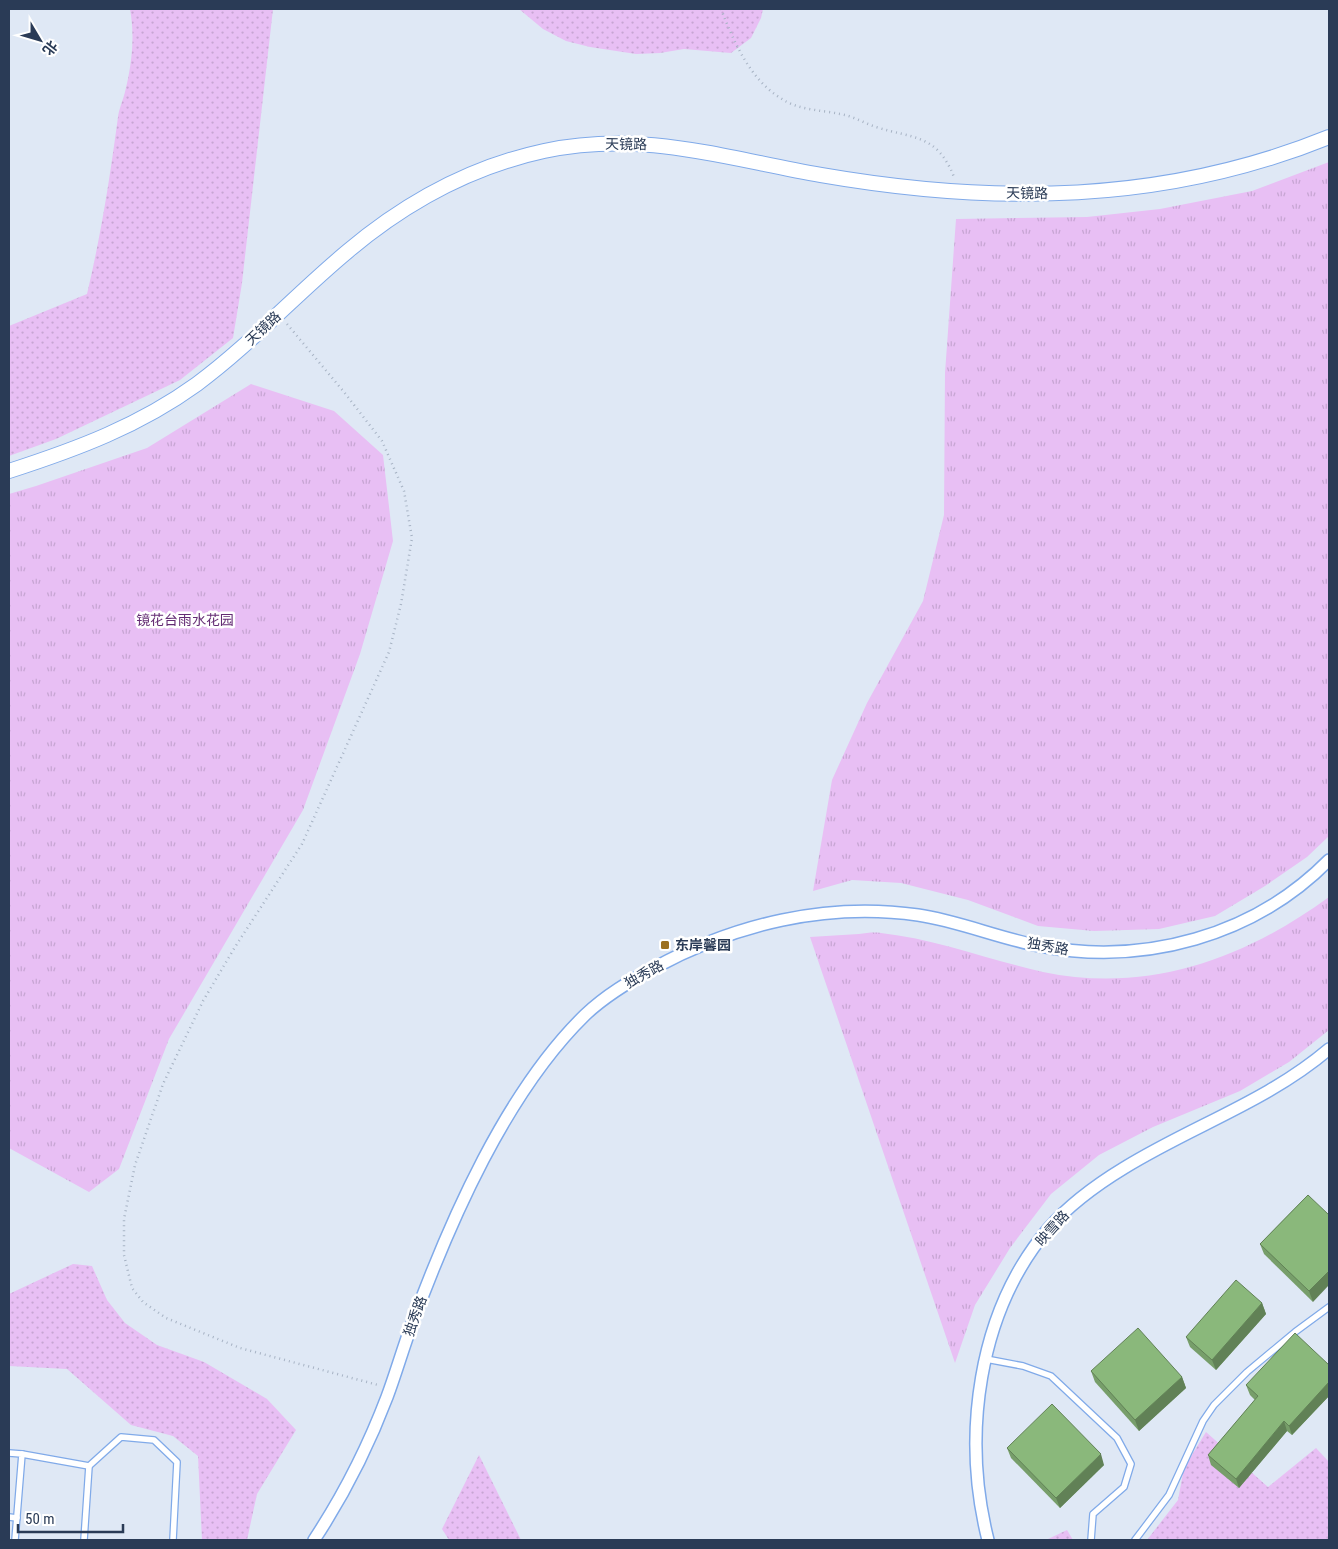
<svg xmlns="http://www.w3.org/2000/svg" width="1338" height="1549" viewBox="0 0 1338 1549" font-family="'Roboto Condensed','Noto Sans SC',sans-serif">
<style>
.grass{fill:url(#grass-dots)}
.park{fill:url(#park-tufts)}
.lines{fill:none;stroke-linecap:round;stroke-linejoin:round}
.service-casing{stroke:#80aae9;stroke-width:8}
.minor-casing{stroke:#80aae9;stroke-width:14}
.tertiary-casing{stroke:#80aae9;stroke-width:16}
.path{stroke:#a7b3c4;stroke-width:2.5;stroke-dasharray:1 4;stroke-linecap:butt}
.service{stroke:#fff;stroke-width:5.5}
.minor{stroke:#fff;stroke-width:11}
.tertiary{stroke:#fff;stroke-width:14}
.wall{fill:#779e6a}
.shaded-wall{fill:#618156}
.building{fill:#8ab87b;stroke:#618156}
.poi-dot{fill:#9c7020;stroke:#fff;stroke-width:2}
.labels{text-anchor:middle;dominant-baseline:central;stroke-width:5;stroke-linejoin:round;paint-order:stroke}
.street-label{font-size:14px;fill:#2a3b56;stroke:#fff}
.park-label{font-size:14px;fill:#642c74;stroke:#fff}
.poi-label{font-size:14px;font-weight:bold;fill:#2a3b56;stroke:#fff;text-anchor:start}
</style>
<defs>
<pattern id="grass-dots" width="8" height="8" patternUnits="userSpaceOnUse" patternTransform="scale(1.25)"><rect width="8" height="8" fill="#e8bff4"/><path d="M2 2h.1M6 6h.1" fill="none" stroke="#c7a5d3" stroke-width="1.8" stroke-linecap="round"/></pattern>
<pattern id="park-tufts" width="24" height="20" patternUnits="userSpaceOnUse" patternTransform="scale(1.25)"><rect width="24" height="20" fill="#e8bff4"/><path d="M3 7l-1-3M5 7V3M7 7l1-3M15 17l-1-3M17 17v-4M19 17l1-3" fill="none" stroke="#c7a5d3"/></pattern>
</defs>
<rect width="100%" height="100%" fill="#dfe8f5"/>
<g class="grass">
<path d="M130 9H273L242 283 233 338 180 380 56 439 9 456V326L87 294C101 235 110 177 118 117 119 109 123 100 125 92 132 64 135 36 130 9Z"/>
<path d="M519 9H763L761 18 751 38 731 53 684 49 660 53 636 54 590 47 566 41 543 29Z"/>
<path d="M73 1264 92 1266 107 1300 125 1323 157 1345 204 1362 267 1399 296 1430 257 1494 247 1540H202L198 1456 173 1436 131 1425 67 1369 9 1366V1294Z"/>
<path d="M1206 1432 1268 1487 1316 1448 1329 1462V1540H1147L1178 1500 1184 1468Z"/>
<path d="M479 1455 521 1540H449L442 1529Z"/>
<path d="M1067 1530 1073 1540H1046Z"/>
</g>
<g class="park">
<path d="M1329 162V836L1307 857 1265 886 1215 916 1159 929 1094 931 1038 926 968 900 901 883 852 880 813 891 832 780 867 703 923 601 944 515 945 373 956 219 1087 217 1160 209 1252 191Z"/>
<path d="M251 384 334 411 383 455 393 541 360 654 303 810 169 1039 119 1169 89 1192 9 1148V494L36 486 147 448Z"/>
<path d="M1329 897V1030L1289 1062 1240 1091 1153 1127 1099 1155 1051 1194 1010 1248 975 1305 955 1363 810 937C826 936 842 935 859 934 866 933 874 932 881 933 936 939 989 960 1043 972 1148 994 1244 959 1329 897Z"/>
</g>
<g class="lines">
<g class="service-casing">
<g id="service">
<path d="M986 1359 1023 1366 1051 1376 1117 1438 1131 1464 1124 1487 1093 1514 1091 1540"/>
<path d="M9 1453 22 1454 15 1540"/>
<path d="M22 1454 89 1466 121 1437 154 1440 177 1462 173 1540"/>
<path d="M9 1517 17 1518"/>
<path d="M84 1540 89 1466"/>
<path d="M1135 1540 1169 1495 1203 1421 1214 1405 1247 1372 1295 1332 1329 1307"/>
</g>
</g>
<g class="minor-casing">
<g id="minor">
<path d="M314 1540C343 1496 368 1447 387 1397 396 1373 403 1348 412 1324 450 1221 506 1092 585 1015 606 995 630 981 654 968 735 924 826 902 918 915 959 921 998 938 1040 946 1144 966 1254 936 1329 860"/>
<path d="M988 1540C962 1437 977 1313 1048 1229 1069 1205 1096 1185 1124 1168 1192 1126 1268 1101 1329 1049"/>
</g>
</g>
<g class="tertiary-casing">
<path id="tertiary" d="M9 471C77 449 139 426 197 384 251 344 296 294 348 251 405 203 470 167 544 151 644 130 723 158 821 175 994 205 1164 204 1329 137"/>
</g>
<g class="path">
<path d="M721 9C734 42 750 80 782 99 798 110 821 110 840 114 853 116 864 123 876 127 914 139 937 134 954 177"/>
<path d="M287 324 344 392 382 441 404 491 412 538 401 604 389 652 302 844 235 947 203 1001 163 1084 135 1165 124 1219V1255L132 1288 143 1302 166 1318 240 1348 378 1385"/>
</g>
<use href="#service" class="service"/>
<use href="#minor" class="minor"/>
<use href="#tertiary" class="tertiary"/>
</g>
<g class="wall">
<path d="M1308 1195 1313 1302 1264 1254 1260 1244Z"/>
<path d="M1262 1303 1266 1314 1216 1370 1190 1347 1186 1337Z"/>
<path d="M1329 1365V1396L1292 1435 1287 1431 1239 1488 1211 1465 1208 1455 1255 1400 1250 1395 1246 1385Z"/>
<path d="M1091 1371 1182 1377 1186 1388 1139 1431 1095 1382Z"/>
<path d="M1007 1448 1104 1465 1060 1508 1011 1458Z"/>
</g>
<g class="shaded-wall">
<path d="M1329 1271V1285L1313 1302 1309 1291Z"/>
<path d="M1262 1303 1266 1314 1216 1370 1212 1360Z"/>
<path d="M1182 1377 1186 1388 1139 1431 1135 1420Z"/>
<path d="M1329 1382V1396L1292 1435 1289 1426Z"/>
<path d="M1284 1421 1287 1431 1239 1488 1236 1479Z"/>
<path d="M1101 1454 1104 1465 1060 1508 1056 1498Z"/>
</g>
<g class="building">
<path d="M1308 1195 1329 1215V1271L1309 1291 1260 1244Z"/>
<path d="M1236 1280 1262 1303 1212 1360 1186 1337Z"/>
<path d="M1138 1328 1182 1377 1135 1420 1091 1371Z"/>
<path d="M1295 1333 1329 1365V1382L1289 1426 1284 1421 1236 1479 1208 1455 1258 1396 1246 1385Z"/>
<path d="M1052 1404 1101 1454 1056 1498 1007 1448Z"/>
</g>
<rect class="poi-dot" x="660" y="940" width="10" height="10" rx="2.5"/>
<g class="labels">
<g class="street-label">
<text transform="translate(626 144) rotate(1)">天镜路</text>
<text transform="translate(1027 193) rotate(1)">天镜路</text>
<text transform="translate(263 328) rotate(-43)">天镜路</text>
<text transform="translate(1048 946) rotate(10)">独秀路</text>
<text transform="translate(644 974) rotate(-29)">独秀路</text>
<text transform="translate(1052 1228) rotate(-48)">映雪路</text>
<text transform="translate(415 1316) rotate(-70)">独秀路</text>
</g>
<g class="park-label">
<text x="185" y="620">镜花台雨水花园</text>
</g>
<g class="poi-label">
<text x="675" y="945">东岸馨园</text>
</g>
</g>
<rect width="1338" height="1549" fill="none" stroke="#2a3b56" stroke-width="20"/>
<g transform="translate(40 40) rotate(128)" stroke="#ffffff" stroke-width="4" paint-order="stroke">
<path d="M0-4L9 19L0 12L-9 19Z" fill="#2a3b56"/>
<text y="-8" font-size="14" font-weight="bold" text-anchor="middle" fill="#2a3b56">北</text>
</g>
<path d="M18 1524v8h105v-8" fill="none" stroke="#2a3b56" stroke-width="2.5"/>
<text x="25" y="1524" font-size="15" fill="#2a3b56" stroke="#ffffff" stroke-width="4" paint-order="stroke">50 m</text>
</svg>
